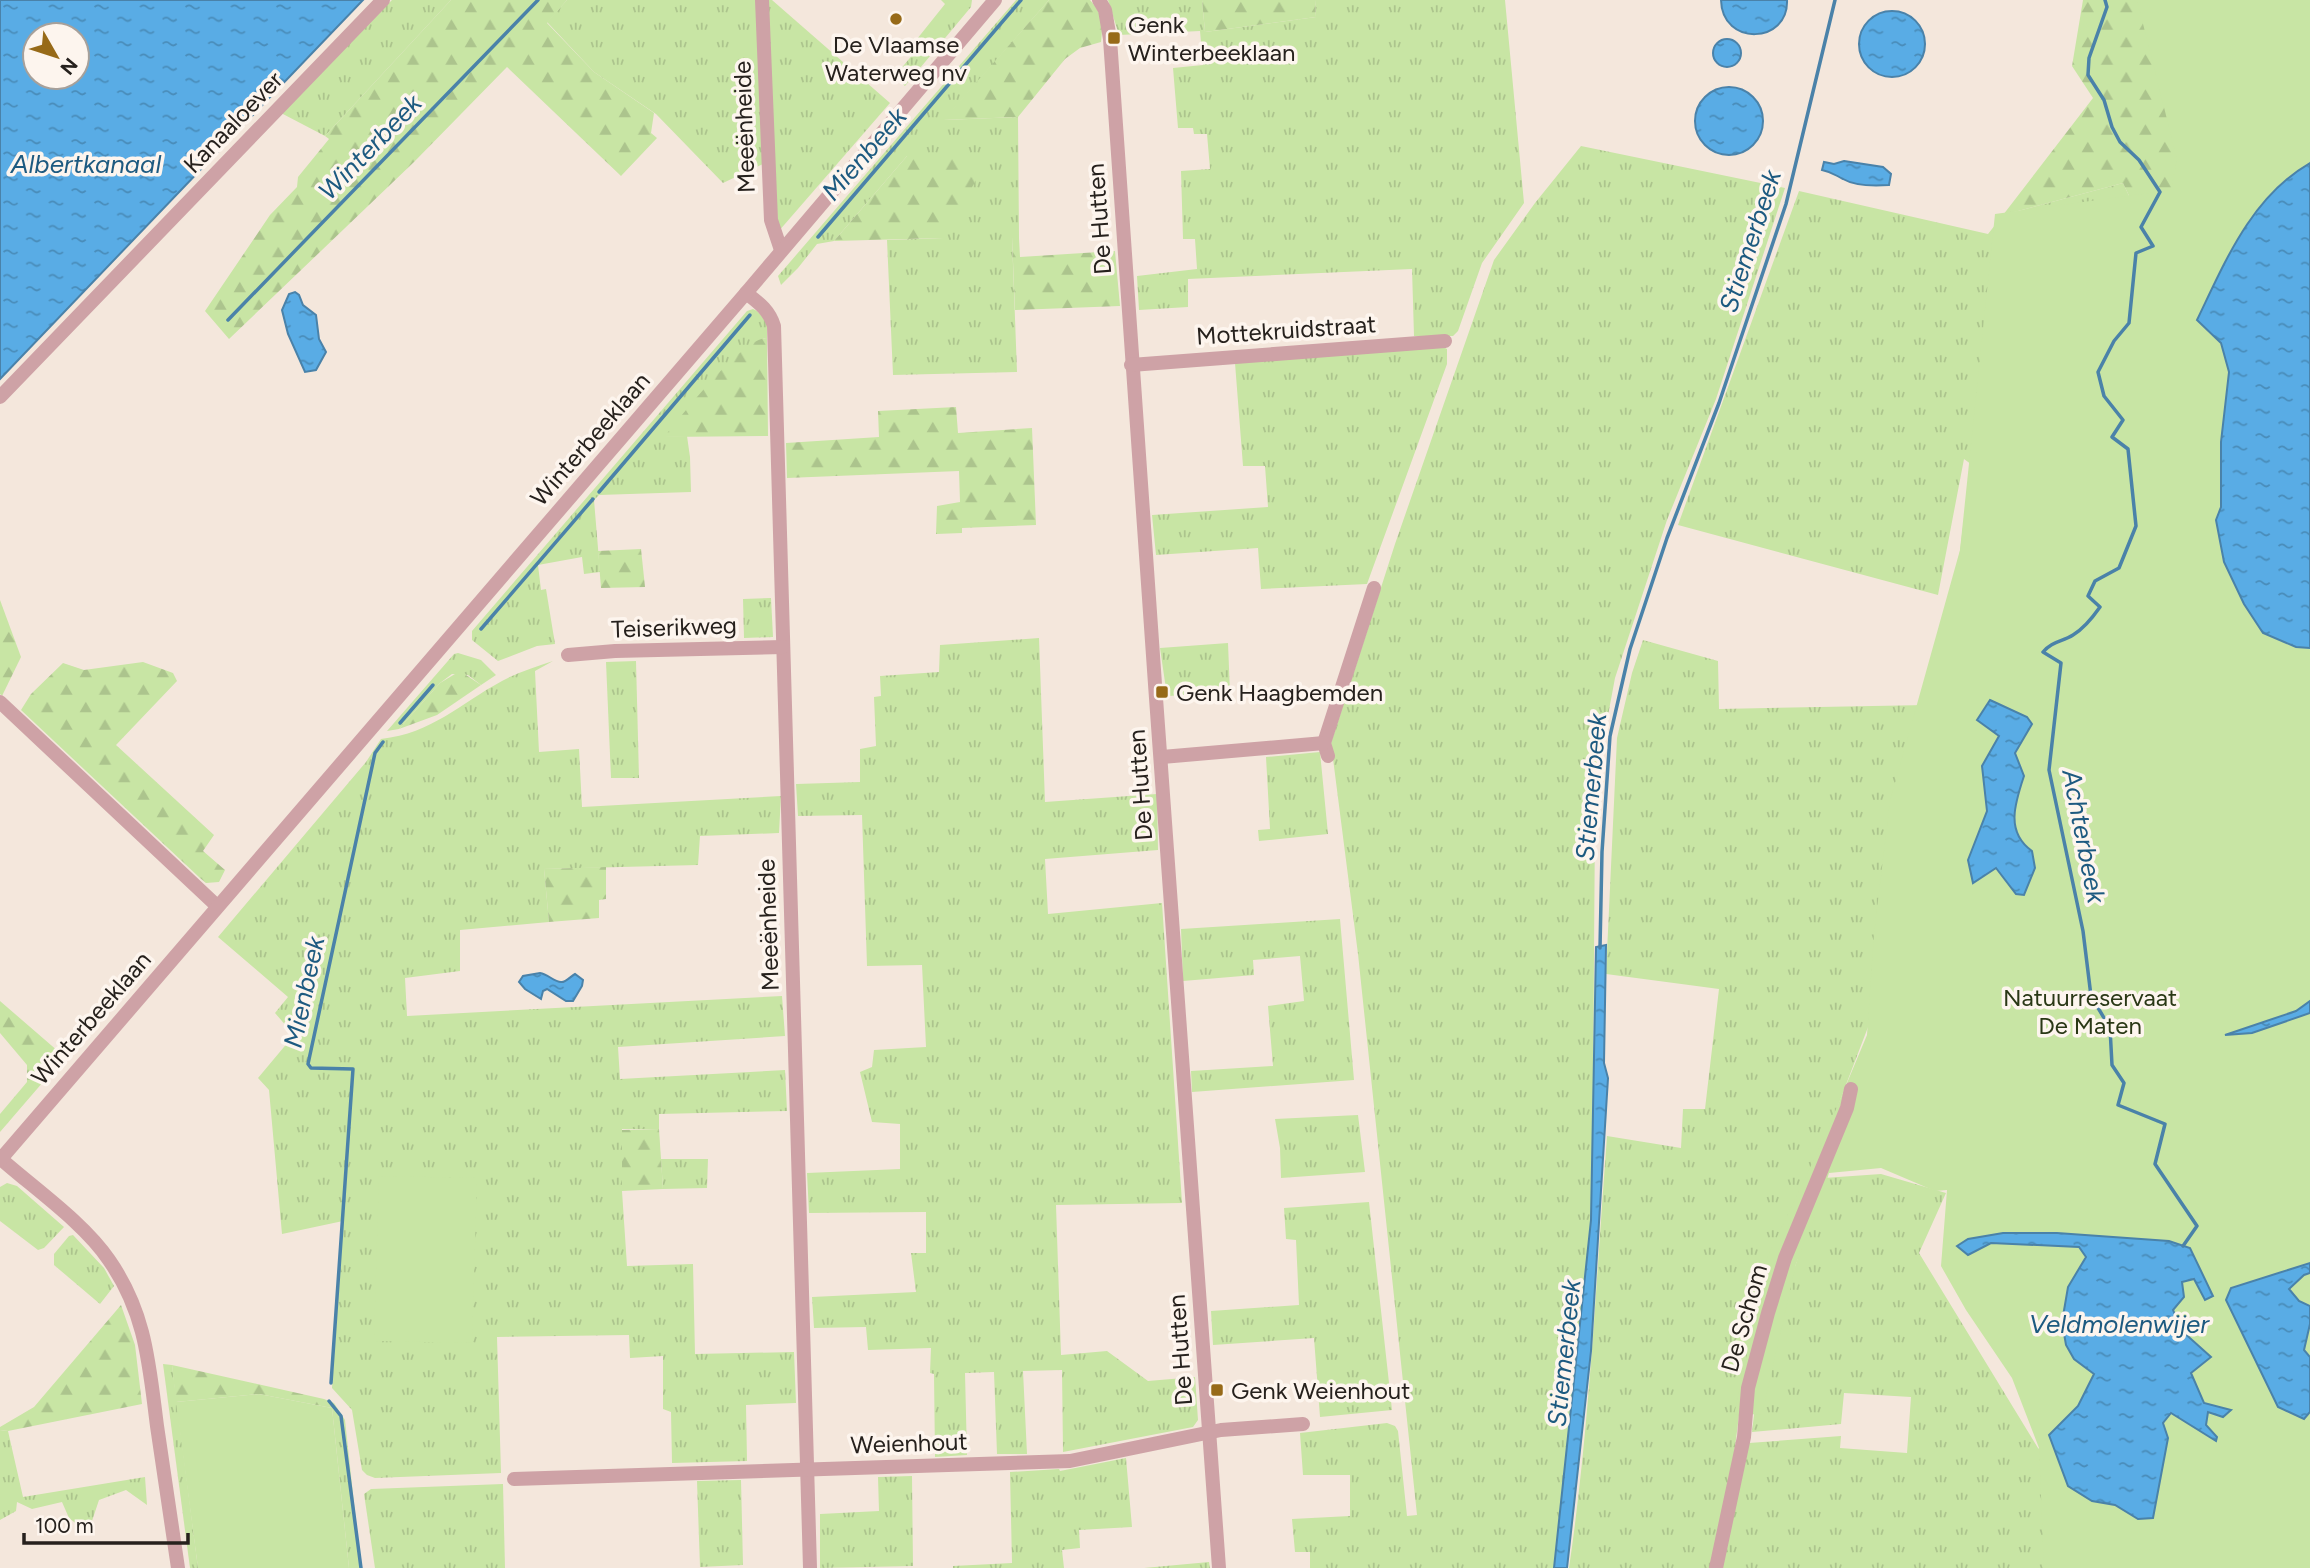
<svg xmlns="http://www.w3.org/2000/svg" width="2310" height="1568" viewBox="0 0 2310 1568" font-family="Figtree,sans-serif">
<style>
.grass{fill:url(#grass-tufts)}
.forest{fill:url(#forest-firs)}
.park{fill:#c8e5a4}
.water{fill:url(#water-ripples);stroke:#4a82a9;stroke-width:2;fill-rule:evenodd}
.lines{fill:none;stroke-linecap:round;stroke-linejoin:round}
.stream{stroke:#4a82a9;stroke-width:3.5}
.minor{stroke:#cea2a6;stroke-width:14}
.poi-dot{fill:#976a18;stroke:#fdf5ee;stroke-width:2.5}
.labels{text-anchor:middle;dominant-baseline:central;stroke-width:7;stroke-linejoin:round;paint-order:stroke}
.poi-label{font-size:24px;fill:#26211d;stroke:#fdf5ee;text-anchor:start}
.street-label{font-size:24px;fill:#26211d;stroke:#fdf5ee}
.park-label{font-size:24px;fill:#2a3816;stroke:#fdf5ee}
.water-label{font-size:26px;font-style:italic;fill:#1d5a80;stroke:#fdf5ee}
</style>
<defs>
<pattern id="grass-tufts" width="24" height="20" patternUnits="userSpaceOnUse" patternTransform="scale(1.75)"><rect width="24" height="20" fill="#c8e5a4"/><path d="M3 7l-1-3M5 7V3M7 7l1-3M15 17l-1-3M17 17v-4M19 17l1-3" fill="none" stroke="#acc48d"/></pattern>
<pattern id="forest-firs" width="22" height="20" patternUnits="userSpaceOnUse" patternTransform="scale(1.75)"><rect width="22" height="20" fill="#c8e5a4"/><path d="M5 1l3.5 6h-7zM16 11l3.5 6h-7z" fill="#acc48d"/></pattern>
<pattern id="water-ripples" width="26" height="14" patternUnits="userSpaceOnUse" patternTransform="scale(1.75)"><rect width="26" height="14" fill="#59ace5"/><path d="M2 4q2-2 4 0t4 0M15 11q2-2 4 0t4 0" fill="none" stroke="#498cb9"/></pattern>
</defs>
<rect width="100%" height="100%" fill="#f4e7dc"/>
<g class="grass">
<path d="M392 0H451L325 136 281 113Z"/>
<path d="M567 0H758L765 163 723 183 656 114 594 72 547 22Z"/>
<path d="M767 0H772L890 103 778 232Z"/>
<path d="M941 0H972L971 7 905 86 894 77 914 53 909 49 945 4Z"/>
<path d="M1016 0H1049L944 120 1018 117 1019 238H1012L1017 372 893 375 887 240 943 238 907 156 834 241 817 244 798 268 781 285 778 276Z"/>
<path d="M1108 0H1202L1205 32 1316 17 1315 0H1505L1524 203 1482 263 1458 331 1453 336H1414L1412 269 1188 279V307L1139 310 1137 276 1197 269 1195 239H1183L1181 171 1210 169 1207 134H1194L1193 128H1178L1173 68 1203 65 1200 31 1119 35Z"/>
<path d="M1581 146 1785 188 1716 399 1667 520 1615 678 1604 737 1595 820 1592 1224 1557 1568H1310V1552H1295L1292 1519 1350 1516V1475H1303L1300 1433 1387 1423 1395 1426 1398 1431 1407 1516 1417 1515 1358 954 1331 743 1395 544 1494 260 1535 203Z"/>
<path d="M2123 183 2139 217 1937 742 1963 526 1979 470 1964 459 1938 595 1678 525 1799 191 1988 234 2003 215Z"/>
<path d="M753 309 757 311 767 321V338H764L665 437 687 436 690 457 691 492 599 495 594 500 600 572 584 574 582 557 538 565 541 590 546 589 555 644 537 646 498 661 472 640V631L747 311Z"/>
<path d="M1443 347 1447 349V364L1367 584 1261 589 1258 548 1156 555 1152 515 1268 507 1265 466H1243L1235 363Z"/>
<path d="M771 598 773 637 744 638 743 599Z"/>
<path d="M1039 638 1045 802 1157 794 1158 850 1045 859 1048 914 1162 903 1182 1203 1056 1205 1061 1355 1107 1351 1148 1381 1195 1377 1198 1420 1193 1427 1063 1452 1062 1370 1023 1371 1027 1454H997L994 1372 965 1373 967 1455 935 1457 934 1374 930 1373 931 1348 868 1350 866 1327 814 1328 812 1297 916 1292 911 1253H926V1212L809 1213 807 1173 900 1169V1124L872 1122 860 1072 872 1067 874 1050 926 1047 922 965 867 966 862 815 798 816 796 784 860 782V749L876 746 874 697 881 696 880 676 939 672 940 645Z"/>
<path d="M1643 640 1718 661 1719 709 1927 705 1878 1001 1813 1171 1741 1400 1730 1486 1711 1568H1569C1590 1425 1596 1280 1607 1136L1681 1148 1683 1109H1705L1719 989 1606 974 1617 738 1632 673Z"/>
<path d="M1228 643 1230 693 1167 696 1160 648Z"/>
<path d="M458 653 481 660 496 675 481 685 468 675 452 674 440 683 399 729 387 731 454 654Z"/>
<path d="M553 661 535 671 539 752 579 749 582 807 781 796 779 833 700 836 698 865 544 869 549 922 460 930V971L405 978 407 1016 782 996 785 1036 618 1047 620 1079 785 1070 787 1111 659 1114V1129H622V1191L627 1266 693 1264 695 1354 794 1352 796 1403 746 1405 747 1461 672 1463 671 1412 663 1409V1356L630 1358 629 1335 497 1337 501 1473 375 1478 367 1475 362 1470 352 1410 332 1388 343 1221 282 1234 269 1090 258 1078 294 1035 275 1013 288 997 218 937 366 762 381 739C433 733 459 704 502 681 518 672 536 667 553 661Z"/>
<path d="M636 661 639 778H611L606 662Z"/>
<path d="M1320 752 1328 834 1259 841 1258 830 1270 829 1266 757Z"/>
<path d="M1340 919 1354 1080 1192 1092 1191 1071 1273 1066 1268 1006 1304 1001 1300 956 1253 960 1254 975 1183 981 1181 929Z"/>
<path d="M1358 1115 1365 1172 1281 1178 1280 1148 1275 1119Z"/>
<path d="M661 1159H708L707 1188 663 1189Z"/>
<path d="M1881 1174 1946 1193 1919 1253 2038 1448 2191 1568H1722L1749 1443 1841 1436 1840 1448 1907 1453 1911 1397 1844 1393 1841 1424 1752 1432 1758 1380 1824 1178Z"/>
<path d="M7 1183 17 1186 64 1227 44 1248 38 1250 0 1221V1187Z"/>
<path d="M1369 1202 1392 1410 1320 1417 1314 1338 1213 1345 1211 1311 1299 1305 1296 1240 1286 1239 1284 1208Z"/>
<path d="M73 1235 104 1268 114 1286 100 1304 54 1265V1254L69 1236Z"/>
<path d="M163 1364 172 1365 198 1568H190Z"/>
<path d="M334 1403 345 1420 361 1568H349L332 1408Z"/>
<path d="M0 1430 8 1431 23 1497 145 1477 147 1505 126 1490 99 1500 88 1533 69 1518 62 1502 32 1509 17 1502 16 1511 0 1520Z"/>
<path d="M1126 1458 1132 1527 1079 1530 1080 1548 1062 1550 1064 1568H953V1566L1012 1563 1010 1472 1059 1469 1060 1471Z"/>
<path d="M912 1476 913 1566 820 1568V1514L879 1511 878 1477Z"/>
<path d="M741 1480 743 1565 700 1567 697 1481Z"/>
<path d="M503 1484 505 1568H375L364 1494 371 1489Z"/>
<path d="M1209 1562 1210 1568H1144Z"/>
</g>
<g class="forest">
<path d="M451 0H567L547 23 594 72 654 113 651 133 657 138 621 176 507 67 414 162 229 339 205 311 270 215 297 187 298 177 329 139 325 136Z"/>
<path d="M1049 0H1090C1103 14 1103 24 1101 42L1080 48 1065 59 1018 117 943 120Z"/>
<path d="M1202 0H1315L1316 17 1205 32Z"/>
<path d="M2083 0H2146L2201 187 2139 217 2123 183 2003 215 2093 98 2072 66Z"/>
<path d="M991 154 943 238 834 241 907 156Z"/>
<path d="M1012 237 1019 238 1020 257 1115 251 1120 306 1015 310Z"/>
<path d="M767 338 768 436 664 437C683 415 741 338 767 338Z"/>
<path d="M956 407 958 433 1032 428 1036 525 962 528V533L936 534 937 506 960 502 959 471 787 478 786 443 879 437 878 411Z"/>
<path d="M641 549 645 587 601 588 598 551Z"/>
<path d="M0 600 21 657 2 696 0 694Z"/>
<path d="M143 662 173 673 177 681 116 745 214 835 203 851 225 870 219 882 206 883 200 878 21 710 31 694 63 663 84 670Z"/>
<path d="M460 671 481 685 437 715 399 729 440 683Z"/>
<path d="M606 867V899L599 900V918L549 922 544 869Z"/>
<path d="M0 1001 59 1052 62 1060 0 1132V1114L27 1082V1065L0 1033Z"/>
<path d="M659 1129 663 1189 622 1191V1130Z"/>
<path d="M121 1305 135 1345 142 1404 8 1431 0 1430V1427L34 1407Z"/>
<path d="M172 1365 324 1399 334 1403 332 1408 259 1394 176 1402Z"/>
</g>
<g class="park">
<path d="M2137 0H2310V1568H2044L2039 1448 2012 1378 1966 1310 1941 1266 1947 1190 1935 1191 1881 1168 1829 1173 1820 1203 1796 1264 1762 1414 1734 1415 1768 1256 1824 1138 1867 1035 1874 934 1890 801 1960 550 1995 214 2171 190 2177 159Z"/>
<path d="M379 1176 477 1178 472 1343 374 1341Z"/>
<path d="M259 1394 332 1408 349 1568H198L176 1402Z"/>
</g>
<g class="water">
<path d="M0 0H363L0 379ZM35 35H77V77H35Z"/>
<path d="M1721 0H1787C1789 44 1722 47 1721 0Z"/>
<circle cx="1892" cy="44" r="33"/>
<circle cx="1727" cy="53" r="14"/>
<circle cx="1729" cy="121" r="34"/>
<path d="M1844 161 1883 167 1891 174 1889 185C1875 186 1855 186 1843 179 1835 175 1832 172 1822 170L1824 162 1834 164Z"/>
<path d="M2310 163V648L2296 647 2263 633 2244 604 2224 562 2216 520 2221 507V442L2229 372 2221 343 2197 320C2225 262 2251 197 2310 163Z"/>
<path d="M295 292 299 295 303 305 316 315 319 339 326 352 316 370 305 372 288 334 282 310 289 294Z"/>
<path d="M1990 700 2027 717 2032 724 2015 753 2024 776C2015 803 2005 832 2032 851L2035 868 2024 895 2016 894 1996 868 1973 883 1968 860 1987 811 1982 766 1999 736 1977 720Z"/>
<path d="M1606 945 1604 1063 1608 1078 1591 1351 1567 1568H1554L1591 1220 1596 947Z"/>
<path d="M540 973C548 974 554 982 561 982 565 983 571 976 575 974L583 980 582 986 573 1001H566L547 989 543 991 541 999 525 989 519 982 523 976Z"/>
<path d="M2310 1001V1013L2252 1033 2225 1035 2296 1011Z"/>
<path d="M2003 1233H2057L2169 1241 2190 1248 2213 1296 2205 1300 2194 1279 2182 1282 2184 1297 2173 1310 2182 1331 2211 1357 2191 1373 2204 1403 2231 1410 2223 1417 2208 1412 2206 1425 2217 1437 2216 1441 2171 1413 2163 1423 2168 1438 2153 1518 2138 1519 2115 1505 2092 1501 2068 1486 2049 1435 2078 1406 2094 1374 2074 1359 2066 1345 2062 1322 2068 1287 2086 1257 2079 1247 1991 1243 1968 1255 1957 1246 1968 1239Z"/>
<path d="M2310 1263V1273L2304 1275 2289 1289 2299 1301 2310 1306V1324L2304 1350 2310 1357V1412L2304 1419 2278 1407 2226 1300 2231 1288Z"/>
</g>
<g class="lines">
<g class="stream">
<path d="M2105 0 2107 7 2089 58 2088 75 2104 100 2112 127 2120 142 2139 160 2160 192 2141 227 2153 246 2136 253 2129 323 2114 341 2098 372 2104 396 2123 420 2112 437 2128 449 2136 526 2119 568 2095 581 2088 596 2100 607C2093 617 2083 629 2073 635 2062 642 2052 641 2043 652L2061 663 2049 770 2083 931 2091 996 2110 1028 2112 1065 2124 1083 2118 1105 2165 1124 2155 1164 2197 1226 2183 1246"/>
<path d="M818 237 1021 0"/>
<path d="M228 320 538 0"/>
<path d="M599 492 750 315"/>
<path d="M481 629 593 499"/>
<path d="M400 723 433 685"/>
<path d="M1600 948 1602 852 1610 736 1630 649 1667 538 1719 403 1786 204 1835 0"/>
<path d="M331 1383 353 1069 311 1068 308 1064 375 753 383 742"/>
<path d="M329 1401 341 1416 361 1568"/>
</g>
<g class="minor">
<path d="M762 0 771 220 781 250"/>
<path d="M1099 0 1105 10 1110 39C1143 549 1184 1058 1219 1568"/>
<path d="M746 293C759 303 769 310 774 326L810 1568"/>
<path d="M1131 365 1445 341"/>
<path d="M0 397 383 0"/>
<path d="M568 655 615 651 783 647"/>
<path d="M0 702 217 906"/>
<path d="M1328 756 1324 743 1374 588"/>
<path d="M1162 757 1324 743"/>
<path d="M1 1159C35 1189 84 1223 109 1260 146 1313 149 1364 157 1426 164 1473 171 1521 178 1568"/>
<path d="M0 1160 746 293 995 0"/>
<path d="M514 1479 1070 1461 1221 1430 1303 1424"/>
<path d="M1716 1568 1744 1437 1748 1388 1768 1313 1785 1258 1847 1108 1851 1089"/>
</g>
</g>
<g class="poi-dot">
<circle cx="896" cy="19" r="7"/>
<rect x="1107" y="31" width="14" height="14" rx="3.5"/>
<rect x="1155" y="685" width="14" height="14" rx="3.5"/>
<rect x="1210" y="1383" width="14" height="14" rx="3.5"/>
</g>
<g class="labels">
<g class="poi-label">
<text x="1128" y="24">Genk<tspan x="1128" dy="28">Winterbeeklaan</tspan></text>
<text x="896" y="44" text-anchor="middle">De Vlaamse<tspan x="896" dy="28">Waterweg nv</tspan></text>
<text x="1176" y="692">Genk Haagbemden</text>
<text x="1231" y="1390">Genk Weienhout</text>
</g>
<g class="street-label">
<text transform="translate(233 122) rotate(-46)">Kanaaloever</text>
<text transform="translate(744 127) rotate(-92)">Meeënheide</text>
<text transform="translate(1099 219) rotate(-94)">De Hutten</text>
<text transform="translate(1286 330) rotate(-4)">Mottekruidstraat</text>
<text transform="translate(590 439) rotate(-49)">Winterbeeklaan</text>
<text transform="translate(674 627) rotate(-2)">Teiserikweg</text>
<text transform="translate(1140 785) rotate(-94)">De Hutten</text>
<text transform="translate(768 925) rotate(-92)">Meeënheide</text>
<text transform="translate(91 1018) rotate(-49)">Winterbeeklaan</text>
<text transform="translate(1744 1318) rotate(-74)">De Schom</text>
<text transform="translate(1180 1350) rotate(-94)">De Hutten</text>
<text transform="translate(909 1443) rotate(-2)">Weienhout</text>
</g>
<g class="park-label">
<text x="2090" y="997">Natuurreservaat<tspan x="2090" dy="28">De Maten</tspan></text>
</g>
<g class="water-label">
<text transform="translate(370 147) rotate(-46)">Winterbeek</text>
<text transform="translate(864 154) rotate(-49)">Mienbeek</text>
<text x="86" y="164">Albertkanaal</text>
<text transform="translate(1750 241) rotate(-72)">Stiemerbeek</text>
<text transform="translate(1591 787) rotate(-85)">Stiemerbeek</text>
<text transform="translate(2084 836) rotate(79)">Achterbeek</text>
<text transform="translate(304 992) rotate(-78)">Mienbeek</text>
<text x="2119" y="1324">Veldmolenwijer</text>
<text transform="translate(1564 1353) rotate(-84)">Stiemerbeek</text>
</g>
</g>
<g transform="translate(56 56) rotate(129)"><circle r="33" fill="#fdf5ee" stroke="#a7a09a" stroke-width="2"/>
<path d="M0-5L12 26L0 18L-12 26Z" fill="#976a18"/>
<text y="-10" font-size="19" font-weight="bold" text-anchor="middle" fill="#26211d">N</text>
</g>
<path d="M24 1533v10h164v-10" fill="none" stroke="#26211d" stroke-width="3.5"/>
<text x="35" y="1533" font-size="21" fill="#26211d" stroke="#fdf5ee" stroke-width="5" paint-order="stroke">100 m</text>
</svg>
